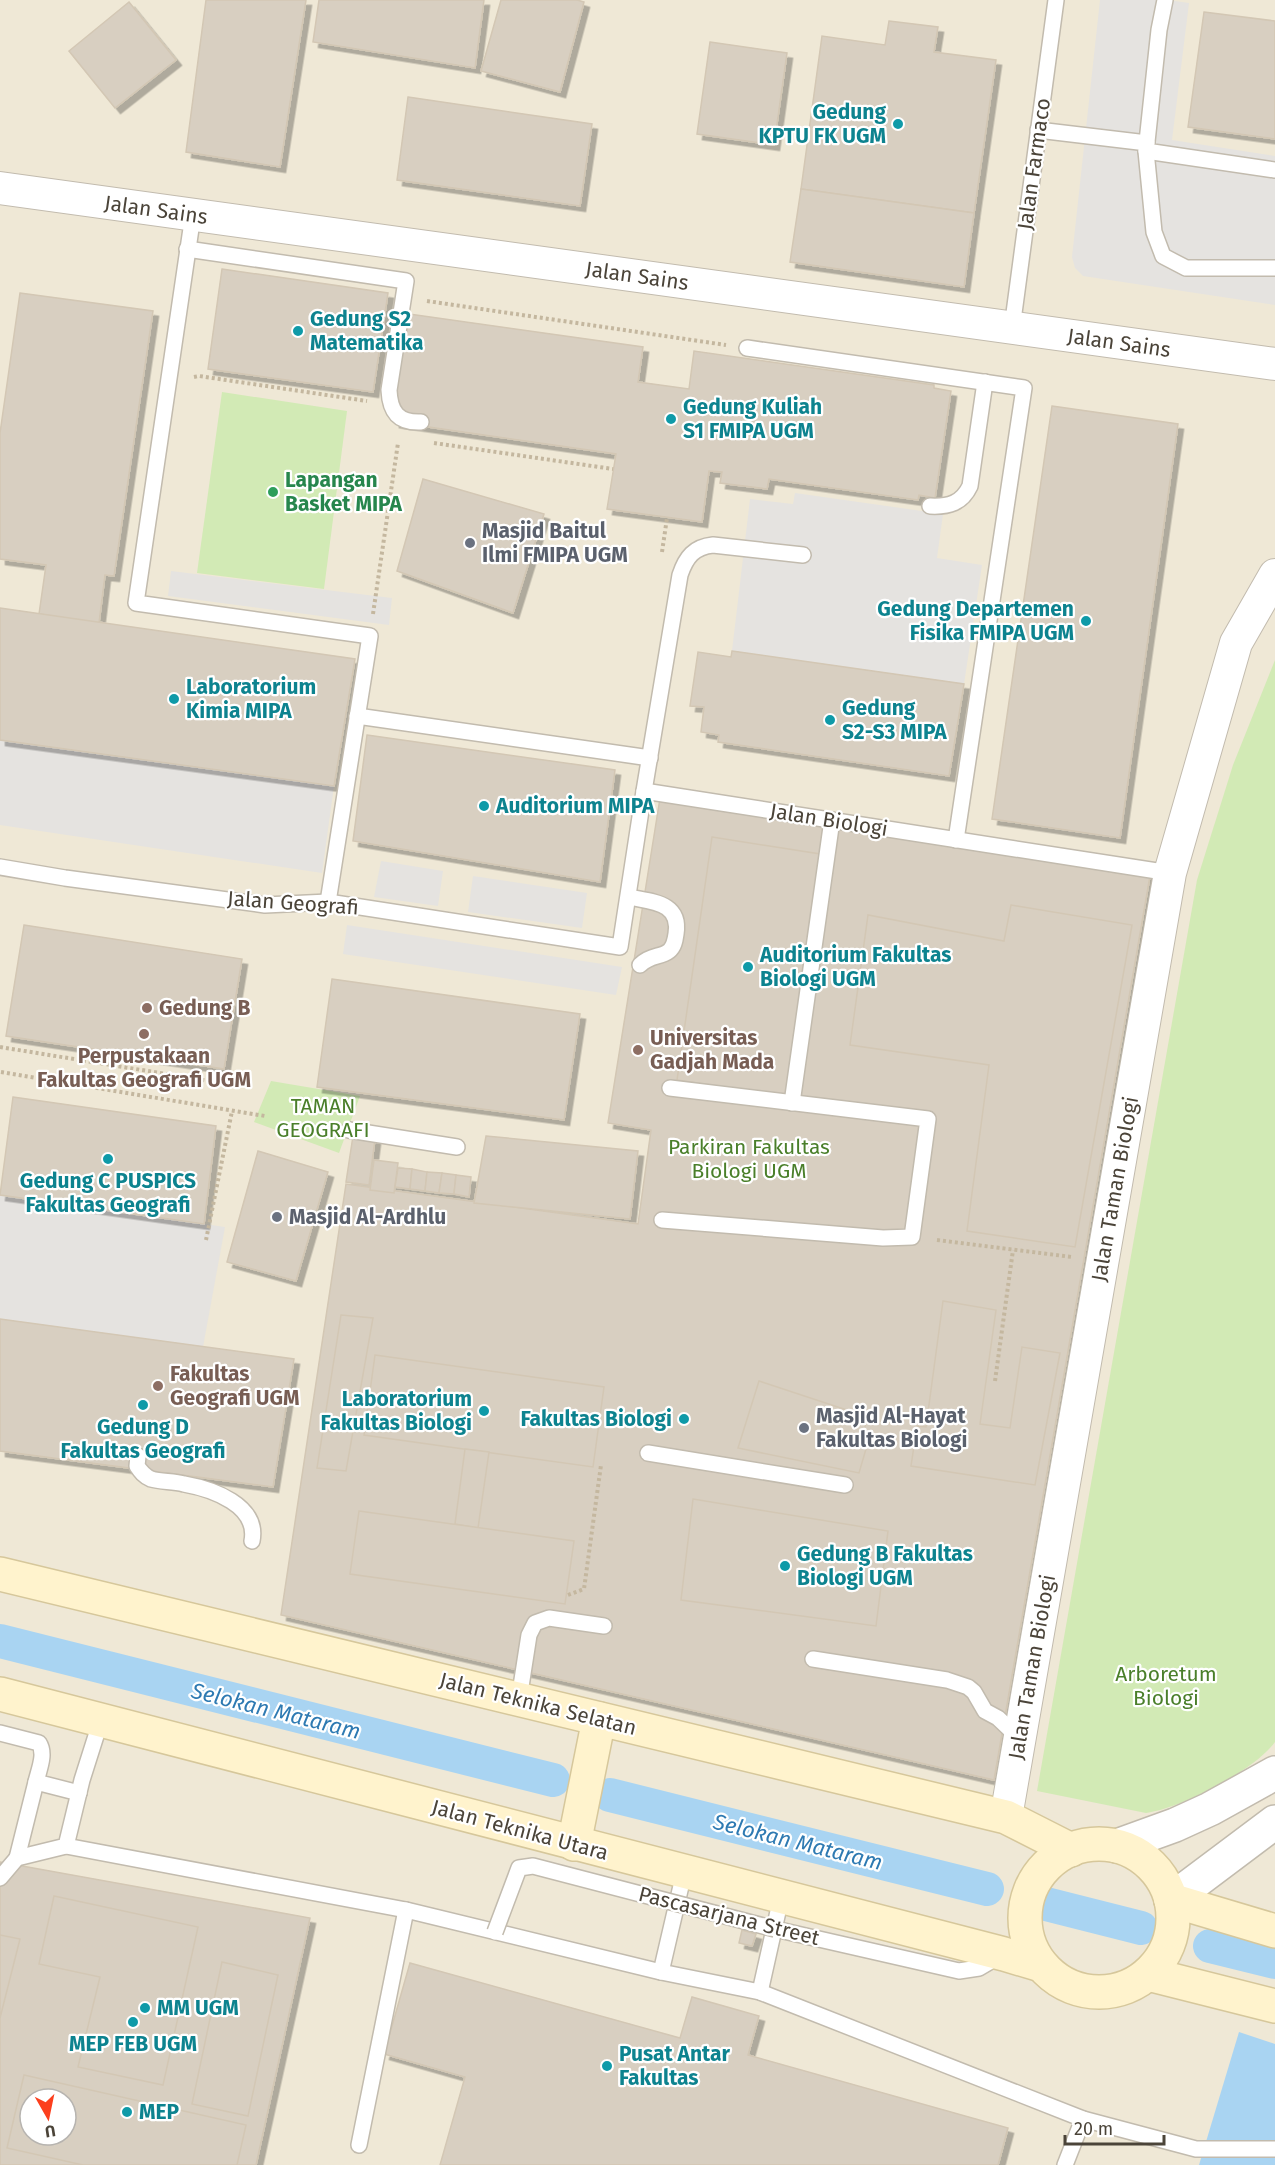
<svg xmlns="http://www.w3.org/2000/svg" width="1275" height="2165" viewBox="0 0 1275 2165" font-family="'Fira Sans',sans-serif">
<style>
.education{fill:#efe8d6;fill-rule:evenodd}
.green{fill:#d2eab5}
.parking{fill:#e5e3e0}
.water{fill:#a9d4f2}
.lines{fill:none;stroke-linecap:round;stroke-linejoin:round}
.canal{stroke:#a9d4f2;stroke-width:34}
.building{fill:#d8cfc1;stroke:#d3c7b4;stroke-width:1.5;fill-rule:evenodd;filter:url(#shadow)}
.service-casing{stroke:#c2bbae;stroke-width:18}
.minor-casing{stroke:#c2bbae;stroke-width:34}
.tertiary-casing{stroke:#c2bbae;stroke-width:36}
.secondary-casing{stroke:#d6c79b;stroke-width:36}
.path{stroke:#c4b79f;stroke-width:4;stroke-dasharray:3 3;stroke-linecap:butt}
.service{stroke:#fff;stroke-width:15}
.minor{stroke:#fff;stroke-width:32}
.tertiary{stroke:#fff;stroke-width:33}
.secondary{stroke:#fff3cd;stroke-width:33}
.service-bridge-casing{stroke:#c2bbae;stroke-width:18;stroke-linecap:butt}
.service-bridge{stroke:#fff;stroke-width:15}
.culture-dot{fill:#0f9aa8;stroke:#fff;stroke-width:2}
.leisure-dot{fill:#2e9e5b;stroke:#fff;stroke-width:2}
.worship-dot{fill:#6b7280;stroke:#fff;stroke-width:2}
.education-dot{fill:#8d6e63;stroke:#fff;stroke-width:2}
.labels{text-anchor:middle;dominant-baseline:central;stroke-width:4.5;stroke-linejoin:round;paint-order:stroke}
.culture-label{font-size:21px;font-weight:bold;fill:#0d838f;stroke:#fff;text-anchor:start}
.street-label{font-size:21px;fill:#4b4439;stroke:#fff}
.leisure-label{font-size:21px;font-weight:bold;fill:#27864d;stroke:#fff;text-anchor:start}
.worship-label{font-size:21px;font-weight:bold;fill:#5b616d;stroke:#fff;text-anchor:start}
.education-label{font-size:21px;font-weight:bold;fill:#785e54;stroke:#fff;text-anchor:start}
.park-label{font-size:21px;fill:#4a7f2a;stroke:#fff}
.water-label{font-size:22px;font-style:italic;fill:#2e7ab2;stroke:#fff}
</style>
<defs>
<filter id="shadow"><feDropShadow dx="5.5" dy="5.5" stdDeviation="0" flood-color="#0004"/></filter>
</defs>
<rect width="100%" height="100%" fill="#f6f3ec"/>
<path class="education" d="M0 0H1275V2165H0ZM30 2099H66V2135H30Z"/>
<g class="green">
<path d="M222 392 347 411 324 589 197 573Z"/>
<path d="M1275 660V1742C1254 1771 1181 1808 1146 1813L1037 1791 1197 880 1233 765Z"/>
<path d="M271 1081 360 1096 339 1153 254 1122Z"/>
</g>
<g class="parking">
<path d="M1100 0H1168L1189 3 1172 140 1275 156V305L1083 276 1075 268 1072 257Z"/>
<path d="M795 493 943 514 937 558 982 565 964 684 732 651 750 499 793 504Z"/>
<path d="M171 571 392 598 389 625 168 596Z"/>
<path d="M0 740 334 786 322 873 0 825Z"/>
<path d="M381 861 443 871 438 906 374 897Z"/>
<path d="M473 876 587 893 582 928 468 912Z"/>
<path d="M347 925 622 967 616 995 343 954Z"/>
<path d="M0 1195 225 1227 203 1347 0 1319Z"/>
</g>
<path class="water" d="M1239 2032 1275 2044V2165H1199Z"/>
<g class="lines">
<g class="canal">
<path d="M0 1641 553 1780"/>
<path d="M610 1795 987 1889"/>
<path d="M1046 1904 1141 1928"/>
<path d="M1210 1946 1275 1962"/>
</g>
</g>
<g class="building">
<path d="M206 0H306L280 167 186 152Z"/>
<path d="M319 0H484L475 68 313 42Z"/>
<path d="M501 0H577L584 2 560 92 481 71Z"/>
<path d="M129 2 176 60 115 108 69 51Z"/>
<path d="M1204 12 1275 21V139L1188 127Z"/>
<path d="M889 21 938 27 934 52 996 60 974 213 801 189 822 36 885 45Z"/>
<path d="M710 42 787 53 774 145 697 134Z"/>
<path d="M408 97 592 124 580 206 397 180Z"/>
<path d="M801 189 974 213 964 287 790 262Z"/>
<path d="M222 269 388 293 373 392 208 369Z"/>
<path d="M20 293 153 311 114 576 105 575 99 623 39 614 46 565 0 559V433Z"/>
<path d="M402 313 643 347 638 382 689 389 694 351 934 385V388L951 391 935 498 919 495 918 500 769 479 767 489 720 483 722 472 709 471 702 522 607 509 616 454 394 422 395 415 387 414Z"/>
<path d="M1052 406 1178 424 1120 838 992 819Z"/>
<path d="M423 479 544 514 513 613 397 571Z"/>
<path d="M0 608 355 659 334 786 0 740Z"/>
<path d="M732 651 964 684 949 776 718 742 719 735 701 732 704 707 690 706 698 652 731 657Z"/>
<path d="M367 735 615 770 600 882 353 841Z"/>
<path d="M661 792 1151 870 994 1780 281 1615 346 1184 638 1224 651 1130 608 1123Z"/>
<path d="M712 837 820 854 786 1096 677 1080Z"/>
<path d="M1011 905 1132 925 1075 1247 967 1231 989 1065 850 1045 868 915 1004 941Z"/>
<path d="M24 925 242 959 224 1069 6 1036Z"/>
<path d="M332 979 580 1014 564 1120 317 1087Z"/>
<path d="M13 1097 216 1126 204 1224 0 1195Z"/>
<path d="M353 1136 375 1139 369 1185 346 1182Z"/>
<path d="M486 1136 638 1151 630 1219 474 1203Z"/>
<path d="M258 1151 328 1172 296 1281 227 1262Z"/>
<path d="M374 1160 398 1163 394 1193 370 1190Z"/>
<path d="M398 1168 412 1169 410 1189 395 1187Z"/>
<path d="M412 1169 427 1172 425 1191 410 1189Z"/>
<path d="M427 1172 442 1173 439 1193 425 1191Z"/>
<path d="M442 1173 456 1175 454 1194 439 1193Z"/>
<path d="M456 1175 471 1177 469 1197 454 1194Z"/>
<path d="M943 1301 996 1310 980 1424 1010 1428 1022 1347 1060 1353 1035 1485 911 1466 917 1426 926 1427Z"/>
<path d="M341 1315 373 1318 346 1471 317 1468Z"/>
<path d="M0 1319 294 1359 273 1487 0 1451Z"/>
<path d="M375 1355 604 1387 593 1467 364 1435Z"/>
<path d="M759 1381 868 1417 861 1439 866 1449 859 1473 738 1448Z"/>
<path d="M465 1449 489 1452 478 1528 455 1524Z"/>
<path d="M693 1499 888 1531 876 1626 681 1600Z"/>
<path d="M359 1511 574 1541 565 1604 350 1574Z"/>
<path d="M0 1862 310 1918 256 2165H0ZM30 2099H66V2135H30Z"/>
<path d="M54 1896 198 1927 163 2085 78 2067 100 1977 39 1964Z"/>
<path d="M742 1930 756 1934 752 1946 739 1943Z"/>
<path d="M0 1935 20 1939 0 2018Z"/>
<path d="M222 1962 278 1975 248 2116 192 2104Z"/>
<path d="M410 1963 680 2038 692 1997 759 2016 748 2055 1008 2128 998 2165H440L465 2077 384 2054Z"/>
<path d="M24 2075 246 2125 237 2165H83L7 2148ZM30 2099H66V2135H30Z"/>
</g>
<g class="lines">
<g class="service-casing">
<g id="service">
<path d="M1165 0 1159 30 1146 151 1275 170"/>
<path d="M1038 130 1147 143"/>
<path d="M1146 151 1154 232 1163 256 1186 268H1275"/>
<path d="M193 215 136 603 370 636 328 902"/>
<path d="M187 249 406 281 389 390C390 412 398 423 421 422"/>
<path d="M1012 328 1056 0"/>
<path d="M747 348 1024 388 956 840"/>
<path d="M930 506C949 507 962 503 970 486L985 382"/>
<path d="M357 716 650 758"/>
<path d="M644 791 680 575C686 557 694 547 713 545L803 555"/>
<path d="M0 867 65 878 265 905 328 902 620 947 644 791 1170 873"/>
<path d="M629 897C652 902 681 902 676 934 675 941 674 947 669 951 660 958 651 954 640 965"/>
<path d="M792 1103 832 820"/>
<path d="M349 1130 457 1147"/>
<path d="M662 1220 883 1238 912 1237 928 1119 670 1088"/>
<path d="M648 1453 845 1485"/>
<path d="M138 1456 137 1466C141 1472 144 1476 151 1479 161 1482 173 1481 184 1484 212 1489 259 1505 252 1541"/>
<path d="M813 1659 947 1680 968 1687 974 1692 985 1711 998 1718 1019 1738"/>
<path d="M519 1699 529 1635 535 1623 549 1618 604 1626"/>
<path d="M0 1733 39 1743C46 1754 39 1769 36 1782L79 1793"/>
<path d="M66 1846 406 1910"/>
<path d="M17 1858 36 1782"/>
<path d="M0 1878 17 1858 66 1846 82 1780 101 1720"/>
<path d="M775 1929 959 1971 979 1968 1001 1955"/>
<path d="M661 1972 684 1873"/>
<path d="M760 1992 781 1898"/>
<path d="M359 2145 406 1910 661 1972 760 1992 1083 2119 1196 2149H1275"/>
<path d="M1065 2165 1083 2119"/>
</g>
</g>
<g class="minor-casing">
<g id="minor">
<path d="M0 188 1275 364"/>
<path d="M1006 1817 1170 873 1236 643 1275 575"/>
</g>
</g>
<g class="tertiary-casing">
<g id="tertiary">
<path d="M1117 1846 1175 1825 1210 1809 1275 1773"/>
<path d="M1171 1900 1275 1822"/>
</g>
</g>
<g class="secondary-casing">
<g id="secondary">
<path d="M0 1574 1006 1817 1071 1850"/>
<path d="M0 1694 1004 1954 1041 1965"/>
<path d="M574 1844 599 1719"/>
<circle cx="1099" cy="1918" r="74"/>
<path d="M1171 1900 1275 1931"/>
<path d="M1148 1974 1275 2006"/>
</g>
</g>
<g class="path">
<path d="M427 301 726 345"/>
<path d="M194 377 199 376 367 401"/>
<path d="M434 443 613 469"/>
<path d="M662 552 667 518"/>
<path d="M373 614 398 443"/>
<path d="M0 1047 240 1086"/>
<path d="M1 1072 265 1116"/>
<path d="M206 1240 232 1111"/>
<path d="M937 1240 1072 1257"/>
<path d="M995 1381 1013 1250"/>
<path d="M568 1595 584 1589 601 1465"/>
</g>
<use href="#service" class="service"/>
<use href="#minor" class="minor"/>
<use href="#tertiary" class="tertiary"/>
<use href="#secondary" class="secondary"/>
<g class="service-bridge-casing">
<path id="service-bridge" d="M495 1932 519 1868 533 1866 775 1929"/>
</g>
<use href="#service-bridge" class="service-bridge"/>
</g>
<g class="culture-dot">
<circle cx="898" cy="124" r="6"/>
<circle cx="298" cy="331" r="6"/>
<circle cx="671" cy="419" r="6"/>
<circle cx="1086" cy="621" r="6"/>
<circle cx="174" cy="699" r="6"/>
<circle cx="830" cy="720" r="6"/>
<circle cx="484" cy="806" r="6"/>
<circle cx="748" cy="967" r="6"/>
<circle cx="108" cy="1159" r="6"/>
<circle cx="143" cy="1405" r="6"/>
<circle cx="484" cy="1411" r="6"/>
<circle cx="684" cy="1419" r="6"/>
<circle cx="785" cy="1566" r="6"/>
<circle cx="145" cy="2008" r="6"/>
<circle cx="133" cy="2022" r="6"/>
<circle cx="607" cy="2066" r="6"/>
<circle cx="127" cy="2112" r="6"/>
</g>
<circle class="leisure-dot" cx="273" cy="492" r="6"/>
<g class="worship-dot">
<circle cx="470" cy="543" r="6"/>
<circle cx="277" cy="1217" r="6"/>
<circle cx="804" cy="1428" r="6"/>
</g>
<g class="education-dot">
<circle cx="147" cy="1008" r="6"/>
<circle cx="144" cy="1034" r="6"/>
<circle cx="638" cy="1050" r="6"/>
<circle cx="158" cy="1386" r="6"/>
</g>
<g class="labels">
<g class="culture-label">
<text x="886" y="112" text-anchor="end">Gedung<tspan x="886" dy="24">KPTU FK UGM</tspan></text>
<text x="310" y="319">Gedung S2<tspan x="310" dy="24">Matematika</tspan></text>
<text x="683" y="407">Gedung Kuliah<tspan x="683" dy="24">S1 FMIPA UGM</tspan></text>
<text x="1074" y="609" text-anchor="end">Gedung Departemen<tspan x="1074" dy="24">Fisika FMIPA UGM</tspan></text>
<text x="186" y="687">Laboratorium<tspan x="186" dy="24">Kimia MIPA</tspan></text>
<text x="842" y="708">Gedung<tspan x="842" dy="24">S2-S3 MIPA</tspan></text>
<text x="496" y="806">Auditorium MIPA</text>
<text x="760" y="955">Auditorium Fakultas<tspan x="760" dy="24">Biologi UGM</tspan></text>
<text x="108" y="1181" text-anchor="middle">Gedung C PUSPICS<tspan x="108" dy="24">Fakultas Geografi</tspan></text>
<text x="472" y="1399" text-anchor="end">Laboratorium<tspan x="472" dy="24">Fakultas Biologi</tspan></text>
<text x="672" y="1419" text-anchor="end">Fakultas Biologi</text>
<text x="143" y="1427" text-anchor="middle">Gedung D<tspan x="143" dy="24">Fakultas Geografi</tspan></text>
<text x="797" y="1554">Gedung B Fakultas<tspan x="797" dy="24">Biologi UGM</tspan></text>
<text x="157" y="2008">MM UGM</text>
<text x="133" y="2044" text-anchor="middle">MEP FEB UGM</text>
<text x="619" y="2054">Pusat Antar<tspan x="619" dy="24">Fakultas</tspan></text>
<text x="139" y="2112">MEP</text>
</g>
<g class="street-label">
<text transform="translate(1034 164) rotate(-82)">Jalan Farmaco</text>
<text transform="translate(156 210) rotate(8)">Jalan Sains</text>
<text transform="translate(637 276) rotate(8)">Jalan Sains</text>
<text transform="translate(1119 343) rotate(8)">Jalan Sains</text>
<text transform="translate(829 820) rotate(9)">Jalan Biologi</text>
<text transform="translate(293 903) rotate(4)">Jalan Geografi</text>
<text transform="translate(1115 1189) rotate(-80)">Jalan Taman Biologi</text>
<text transform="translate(1032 1667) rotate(-80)">Jalan Taman Biologi</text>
<text transform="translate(538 1704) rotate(14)">Jalan Teknika Selatan</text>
<text transform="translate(520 1830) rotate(15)">Jalan Teknika Utara</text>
<text transform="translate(729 1916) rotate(14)">Pascasarjana Street</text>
</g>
<g class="leisure-label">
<text x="285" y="480">Lapangan<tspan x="285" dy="24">Basket MIPA</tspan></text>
</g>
<g class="worship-label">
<text x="482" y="531">Masjid Baitul<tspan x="482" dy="24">Ilmi FMIPA UGM</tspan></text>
<text x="289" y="1217">Masjid Al-Ardhlu</text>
<text x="816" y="1416">Masjid Al-Hayat<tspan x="816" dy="24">Fakultas Biologi</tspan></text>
</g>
<g class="education-label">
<text x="159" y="1008">Gedung B</text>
<text x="650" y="1038">Universitas<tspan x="650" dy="24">Gadjah Mada</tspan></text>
<text x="144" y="1056" text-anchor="middle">Perpustakaan<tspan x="144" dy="24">Fakultas Geografi UGM</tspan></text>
<text x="170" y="1374">Fakultas<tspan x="170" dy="24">Geografi UGM</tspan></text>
</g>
<g class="park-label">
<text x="323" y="1106">TAMAN<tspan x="323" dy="24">GEOGRAFI</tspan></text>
<text x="749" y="1147">Parkiran Fakultas<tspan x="749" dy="24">Biologi UGM</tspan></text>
<text x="1166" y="1674">Arboretum<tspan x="1166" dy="24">Biologi</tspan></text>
</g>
<g class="water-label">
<text transform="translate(276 1711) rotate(14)">Selokan Mataram</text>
<text transform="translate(798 1842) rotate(14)">Selokan Mataram</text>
</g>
</g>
<g transform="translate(48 2117) rotate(171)"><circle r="28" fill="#ffffff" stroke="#b7b4b0" stroke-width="1.5"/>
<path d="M0-4.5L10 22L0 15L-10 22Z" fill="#fc3f1d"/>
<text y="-9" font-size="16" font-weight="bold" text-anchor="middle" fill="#4b4439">U</text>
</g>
<path d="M1065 2135v9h99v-9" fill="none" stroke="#4b4439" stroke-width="3"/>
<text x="1074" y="2135" font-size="18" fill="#4b4439" stroke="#ffffff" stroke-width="4.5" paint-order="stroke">20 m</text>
</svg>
